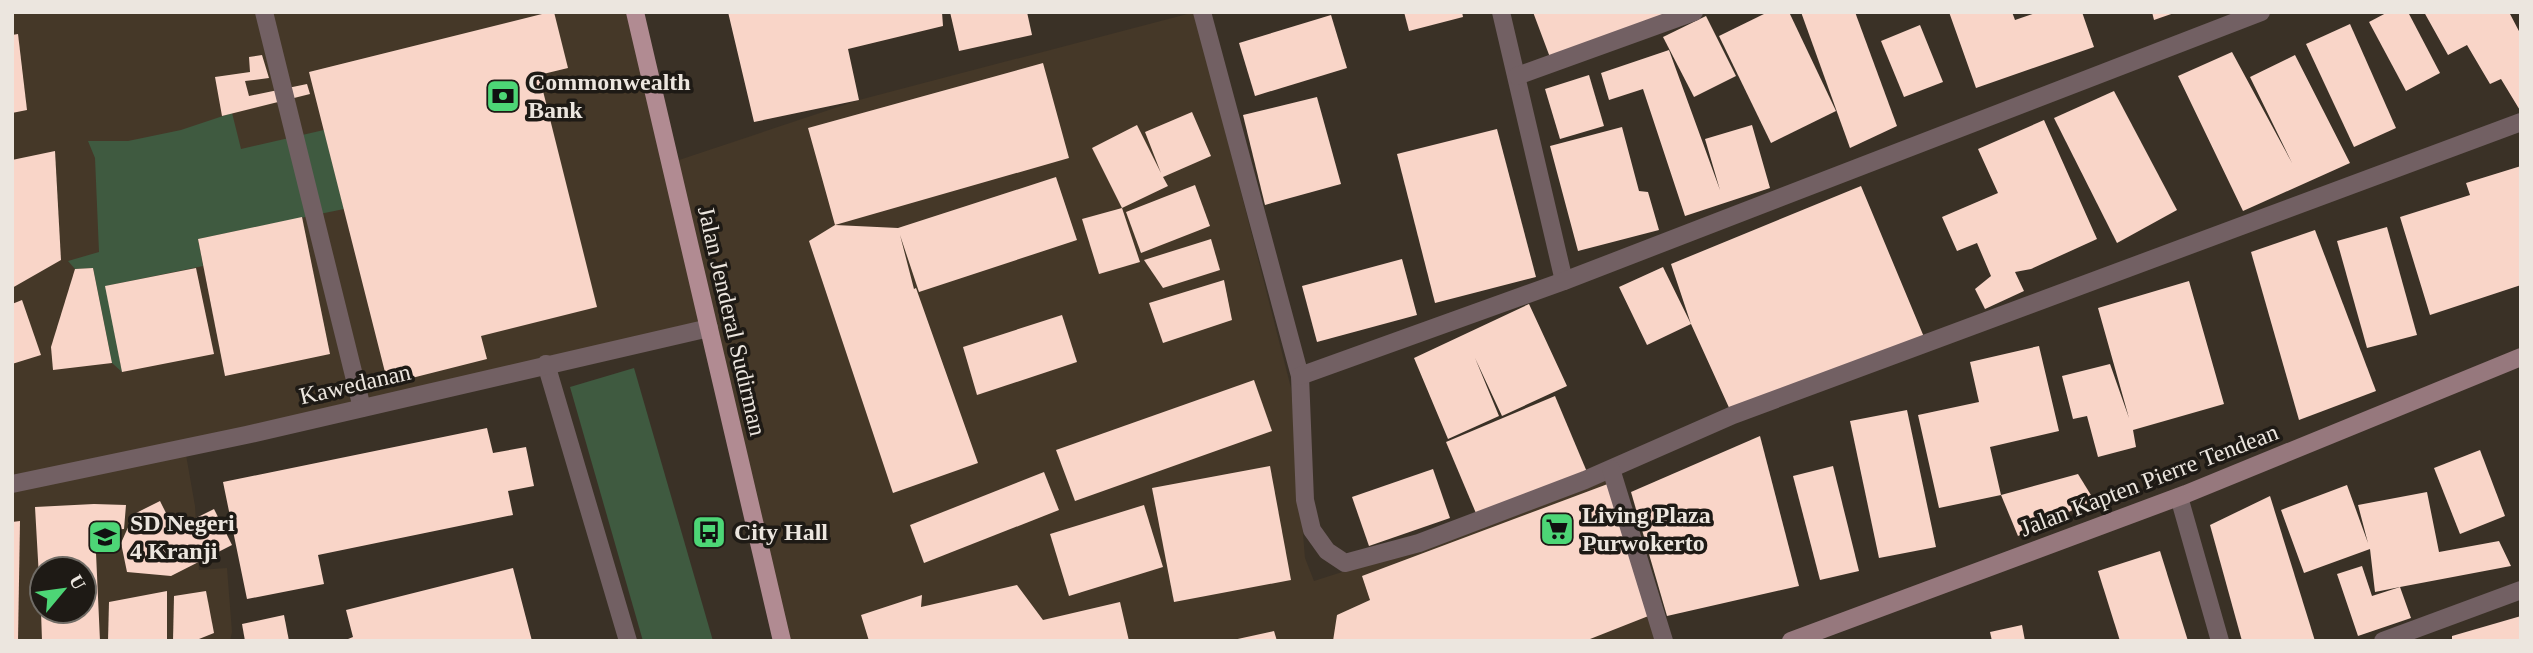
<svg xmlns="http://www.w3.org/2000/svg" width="2533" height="653" viewBox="0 0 2533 653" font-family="'Times New Roman',serif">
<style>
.built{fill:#453828;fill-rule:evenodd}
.green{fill:#3f5a40}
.building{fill:#f9d5c8}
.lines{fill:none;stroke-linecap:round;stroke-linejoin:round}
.lane{stroke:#726063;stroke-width:18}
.street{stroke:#726063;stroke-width:18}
.secondary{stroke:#96787d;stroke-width:18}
.primary{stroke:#b18b92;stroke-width:18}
.labels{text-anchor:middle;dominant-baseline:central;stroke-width:7;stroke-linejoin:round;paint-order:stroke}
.poi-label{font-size:24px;font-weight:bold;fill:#ece6df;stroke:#1e1a15;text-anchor:start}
.street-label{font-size:24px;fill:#ece6df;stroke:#1e1a15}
</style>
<rect width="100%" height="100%" fill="#3a3126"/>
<path class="built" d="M12 12H634L670 163 859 100 1195 12 1291 388 1305 558 1314 581 1477 529 1611 472 1664 641H782L709 329 185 449 195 506 199 570 227 568 232 632 230 641H12ZM42 569H84V611H42Z"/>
<g class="green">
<path d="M232 113 241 149 324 130 344 209 198 239 203 266 106 286 122 372 112 363 93 268 75 269 68 261 99 252 95 158 88 141H128L181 130Z"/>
<path d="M634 368 713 641H643L570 387Z"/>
</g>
<g class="building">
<path d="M550 12H554L568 68 539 75 597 307 481 336 487 359 388 384 309 72Z"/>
<path d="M728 12H942L943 26 848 49 859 100 754 122Z"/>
<path d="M950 12H1027L1032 35 959 51Z"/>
<path d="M1404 12H1462L1463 17 1409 31Z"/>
<path d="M1533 12H1674L1551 60Z"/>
<path d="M1768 12H1789L1836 111 1771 143 1719 36Z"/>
<path d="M1801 12H1855L1897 126 1850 148Z"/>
<path d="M1949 12H2012L2015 20 2038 12H2082L2094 47 1976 88Z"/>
<path d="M2152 12H2174V13L2154 20Z"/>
<path d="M2388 12H2408L2440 73 2406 91 2369 22Z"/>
<path d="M2424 12H2509L2521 35V112L2501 79 2490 84 2467 45 2448 55Z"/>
<path d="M1331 15 1347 68 1255 96 1239 43Z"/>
<path d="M1706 16 1736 76 1694 97 1663 37Z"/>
<path d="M2350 24 2396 128 2354 147 2306 44Z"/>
<path d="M1920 25 1943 82 1904 97 1881 41Z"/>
<path d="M18 34 27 110 12 113V35Z"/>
<path d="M1669 50 1720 190 1705 139 1752 125 1770 188 1685 216 1643 89 1609 100 1601 73Z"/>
<path d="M2232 52 2292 163 2250 77 2295 55 2350 163 2243 211 2178 76Z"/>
<path d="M262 55 269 78 245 81 249 96 307 84 310 94 222 116 215 77 250 72 249 57Z"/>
<path d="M1043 63 1069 158 835 225 898 228 1056 177 1077 240 919 292 900 235 914 289 916 288 978 463 893 493 809 241 835 225 808 128Z"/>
<path d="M1589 75 1604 126 1560 139 1545 89Z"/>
<path d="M2114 91 2177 210 2117 243 2054 118Z"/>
<path d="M1317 97 1341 184 1265 205 1243 115Z"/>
<path d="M1192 112 1211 156 1163 177 1168 186 1122 208 1092 148 1137 125 1161 173 1145 132Z"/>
<path d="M2044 120 2097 239 2031 269 2015 272 2024 291 1985 309 1975 289 1991 276 1977 243 1957 251 1942 217 1998 193 1978 149Z"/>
<path d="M1622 127 1639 191 1648 192 1659 230 1578 251 1550 146Z"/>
<path d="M1497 129 1536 277 1435 303 1397 154Z"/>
<path d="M55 151 61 260 12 288V160Z"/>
<path d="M2521 166V285L2430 315 2400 217 2470 195 2466 183Z"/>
<path d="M1195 185 1210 226 1141 253 1126 212Z"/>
<path d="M1861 186 1924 337 1731 412 1691 324 1647 345 1619 287 1663 267 1691 324 1671 264Z"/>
<path d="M1122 208 1140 262 1099 274 1082 219Z"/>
<path d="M302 217 330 354 225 376 198 239Z"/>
<path d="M2387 227 2417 335 2367 348 2337 241Z"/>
<path d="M2315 230 2376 391 2299 420 2251 252Z"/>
<path d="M1211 239 1220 270 1163 288 1144 260Z"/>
<path d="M1402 259 1417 315 1317 342 1302 286Z"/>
<path d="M93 268 112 363 53 370 51 347 75 269Z"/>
<path d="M196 268 214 354 122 372 105 286Z"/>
<path d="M1224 280 1232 320 1163 343 1149 303Z"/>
<path d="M2189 281 2224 404 2133 430 2136 447 2098 457 2087 416 2073 419 2062 376 2110 364 2129 418 2098 308Z"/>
<path d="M22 300 41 355 12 364V304Z"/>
<path d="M1529 304 1567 386 1502 416 1475 358 1499 416 1448 439 1414 358Z"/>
<path d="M1062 315 1077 362 977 395 963 347Z"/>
<path d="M2039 346 2059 431 1990 447 2001 495 1939 508 1918 415 1979 402 1970 362Z"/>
<path d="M1254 380 1272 431 1075 501 1056 450Z"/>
<path d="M1555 396 1587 472 1478 518 1446 442Z"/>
<path d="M1907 410 1936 547 1879 558 1850 421Z"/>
<path d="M487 428 493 453 526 447 534 486 508 491 513 515 318 555 324 584 247 599 223 482Z"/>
<path d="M1760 436 1799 586 1667 616 1631 492Z"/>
<path d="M2480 450 2505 516 2460 534 2434 468Z"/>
<path d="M1270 466 1291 580 1174 602 1152 488Z"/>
<path d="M1833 466 1859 571 1820 580 1793 476Z"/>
<path d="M1433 469 1450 518 1369 546 1352 497Z"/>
<path d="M1044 472 1059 510 924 563 910 525Z"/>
<path d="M2078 474 2094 500 2018 536 2001 495Z"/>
<path d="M1613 482 1651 615 1585 641H1333L1337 615 1370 600 1362 576Z"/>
<path d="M2347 485 2368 543 2358 505 2427 492 2439 552 2499 541 2511 566 2400 587 2411 618 2358 636 2337 574 2362 566 2372 596 2400 587 2375 592 2370 549 2304 573 2281 510Z"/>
<path d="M2270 496 2315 641H2242L2210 525Z"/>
<path d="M160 501 174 529 214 509 232 545 171 576 127 572 121 543 134 514Z"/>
<path d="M94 504 126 505 124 529 95 531 100 641H42L41 611H84V569H42V594L40 595 35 507Z"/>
<path d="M1144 505 1163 567 1069 596 1050 534Z"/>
<path d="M20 521 18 641H12V522Z"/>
<path d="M2160 551 2188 641H2120L2098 571Z"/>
<path d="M513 568 532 641H343L353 637 346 610Z"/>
<path d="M1017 585 1043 620 1120 602 1129 641H869L861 615 922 595 921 607Z"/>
<path d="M167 591V641H108L109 602Z"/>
<path d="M206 591 214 633 194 641H173L174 596Z"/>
<path d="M284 615 289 641H245L242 624Z"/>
<path d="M2521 616V641H2452V636Z"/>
<path d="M2022 625 2025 641H1992L1990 632Z"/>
<path d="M1274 631 1277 641H1233V640Z"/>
</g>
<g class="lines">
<path class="lane" d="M264 12 362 408"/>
<g class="street">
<path d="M1202 12 1300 376 1305 500 1312 530 1327 551 1345 563 1419 543 1585 480 1733 415 2521 122"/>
<path d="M1501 12 1564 281"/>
<path d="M1517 76 1694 12"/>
<path d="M546 364 628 641"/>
<path d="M1300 376 1564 281 2261 12"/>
<path d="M1611 469 1664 641"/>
<path d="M12 484 246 435 709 328"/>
<path d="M2179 497 2220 641"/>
<path d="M2383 641 2521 590"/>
</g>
<path class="secondary" d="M1791 641 2186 494 2521 357"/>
<path class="primary" d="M635 12 782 641"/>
</g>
<defs>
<g id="bank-square" transform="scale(1.75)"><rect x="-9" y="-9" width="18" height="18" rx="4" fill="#4dd676" stroke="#1e1a15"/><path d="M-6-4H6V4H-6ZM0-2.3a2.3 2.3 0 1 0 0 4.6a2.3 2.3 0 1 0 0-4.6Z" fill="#111"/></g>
<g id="supermarket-square" transform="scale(1.75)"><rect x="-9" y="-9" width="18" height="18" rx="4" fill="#4dd676" stroke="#1e1a15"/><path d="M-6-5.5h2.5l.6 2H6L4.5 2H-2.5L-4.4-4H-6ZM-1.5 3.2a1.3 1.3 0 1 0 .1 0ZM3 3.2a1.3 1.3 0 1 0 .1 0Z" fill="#111"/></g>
<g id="bus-square" transform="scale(1.75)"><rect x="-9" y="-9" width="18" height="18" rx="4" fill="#4dd676" stroke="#1e1a15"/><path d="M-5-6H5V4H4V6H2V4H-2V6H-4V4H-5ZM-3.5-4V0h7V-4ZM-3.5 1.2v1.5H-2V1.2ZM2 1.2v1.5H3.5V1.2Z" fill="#111"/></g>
<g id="school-square" transform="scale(1.75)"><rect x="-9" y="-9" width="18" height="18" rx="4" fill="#4dd676" stroke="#1e1a15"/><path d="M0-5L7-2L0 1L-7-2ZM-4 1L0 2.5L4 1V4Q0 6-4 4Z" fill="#111"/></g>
</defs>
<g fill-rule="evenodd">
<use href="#bank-square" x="503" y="96"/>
<use href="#supermarket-square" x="1557" y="529"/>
<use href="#bus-square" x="709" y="532"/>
<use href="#school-square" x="105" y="537"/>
</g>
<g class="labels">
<g class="poi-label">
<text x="528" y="82">Commonwealth<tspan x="528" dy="28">Bank</tspan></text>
<text x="1582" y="515">Living Plaza<tspan x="1582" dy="28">Purwokerto</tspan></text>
<text x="130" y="523">SD Negeri<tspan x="130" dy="28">4 Kranji</tspan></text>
<text x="734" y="532">City Hall</text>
</g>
<g class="street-label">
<text transform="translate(732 321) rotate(77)">Jalan Jenderal Sudirman</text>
<text transform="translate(355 384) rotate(-13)">Kawedanan</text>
<text transform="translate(2149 480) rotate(-21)">Jalan Kapten Pierre Tendean</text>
</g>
</g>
<rect width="2533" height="653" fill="none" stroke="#ece6df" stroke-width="28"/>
<g transform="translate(63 590) rotate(61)"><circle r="33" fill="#1e1a15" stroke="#706c66" stroke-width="2"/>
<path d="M0-5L12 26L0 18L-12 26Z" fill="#4dd676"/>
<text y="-10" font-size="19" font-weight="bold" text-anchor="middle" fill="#ece6df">U</text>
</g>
</svg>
